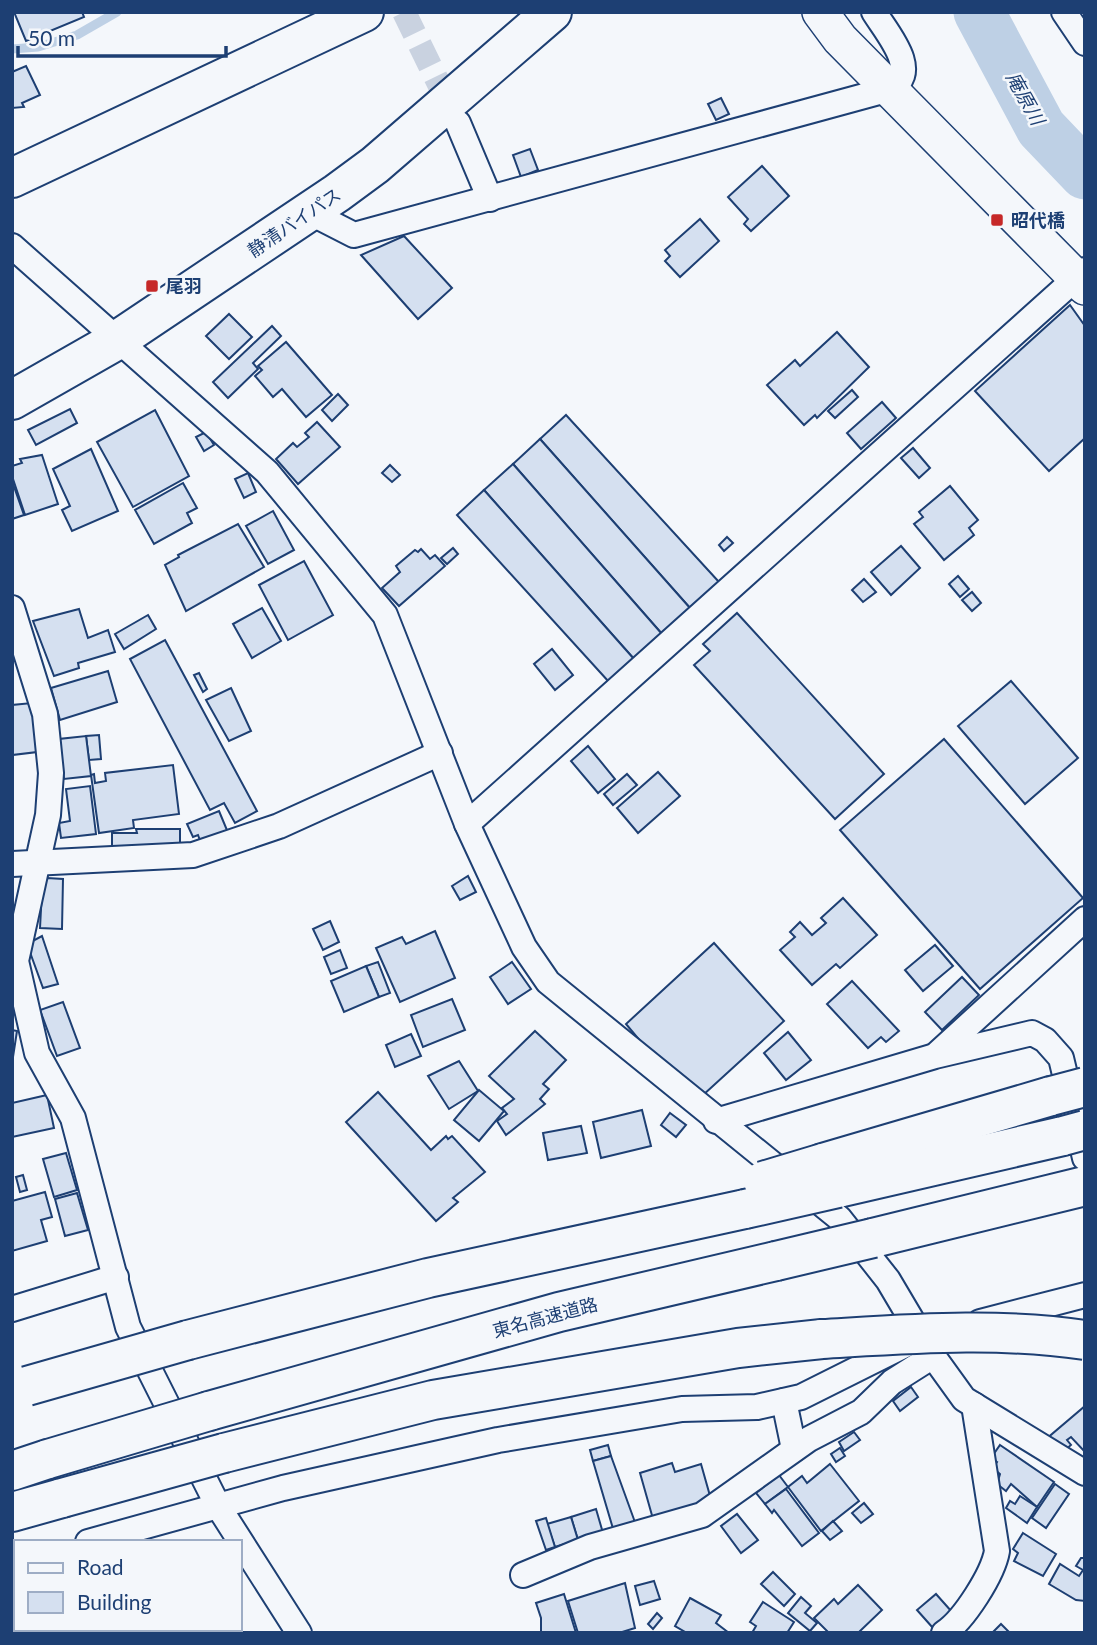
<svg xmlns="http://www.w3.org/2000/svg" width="1097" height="1645" viewBox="0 0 1097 1645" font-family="Lato,'Noto Sans JP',sans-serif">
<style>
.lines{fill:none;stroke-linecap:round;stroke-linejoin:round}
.stream{stroke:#bed0e5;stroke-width:9}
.river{stroke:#bed0e5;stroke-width:51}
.building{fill:#d5e0f0;stroke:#1d3f73;stroke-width:2}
.street-tunnel{stroke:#c9d2e0;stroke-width:24;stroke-dasharray:24 12;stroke-linecap:butt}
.street-casing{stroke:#1d3f73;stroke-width:28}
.secondary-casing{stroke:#1d3f73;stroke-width:38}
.highway-casing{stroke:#1d3f73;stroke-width:42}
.street{stroke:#f4f7fb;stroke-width:24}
.secondary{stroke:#f4f7fb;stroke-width:35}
.highway{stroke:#f4f7fb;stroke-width:38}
.highway-bridge-casing{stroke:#1d3f73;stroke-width:42;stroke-linecap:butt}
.highway-bridge{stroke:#f4f7fb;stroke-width:38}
.poi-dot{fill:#c62828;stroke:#f4f7fb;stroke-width:2.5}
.labels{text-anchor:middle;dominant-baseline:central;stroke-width:5;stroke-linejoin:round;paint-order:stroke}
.poi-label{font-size:18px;font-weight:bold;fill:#1d3f73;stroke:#f4f7fb;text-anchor:start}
.street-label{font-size:18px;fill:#1d3f73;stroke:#f4f7fb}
.water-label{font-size:19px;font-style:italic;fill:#1d3f73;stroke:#f4f7fb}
</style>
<rect width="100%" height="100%" fill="#f4f7fb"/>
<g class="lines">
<path class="stream" d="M12 49 38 47 77 35 117 12"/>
<path class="river" d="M979 12 1041 128 1085 174"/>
</g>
<g class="building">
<path d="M14 12H82L84 17 26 41Z"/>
<path d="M26 66 40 95 22 103 24 107 12 108V72Z"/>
<path d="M721 98 729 114 716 120 708 104Z"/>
<path d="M530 149 538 170 521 177 513 155Z"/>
<path d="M762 166 789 196 751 231 744 224 748 219 728 197Z"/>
<path d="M700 219 719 241 680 277 665 261 670 256 665 250Z"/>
<path d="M404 236 452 288 418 319 361 255Z"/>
<path d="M1070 305 1085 326V438L1049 471 975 391Z"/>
<path d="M229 314 252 337 229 359 206 336Z"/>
<path d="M272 326 281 336 253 363 258 369 228 398 213 382Z"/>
<path d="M837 332 869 367 817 418 815 415 804 425 767 385 795 360 800 366Z"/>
<path d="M286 342 332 395 306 417 282 389 273 397 255 376 262 370 258 366Z"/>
<path d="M852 390 858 397 835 418 828 411Z"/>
<path d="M338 394 348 405 332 421 322 410Z"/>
<path d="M882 402 896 418 861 449 847 433Z"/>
<path d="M70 409 77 423 36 445 28 430Z"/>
<path d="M155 410 189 476 133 507 97 442Z"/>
<path d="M566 415 719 582 690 608 540 439Z"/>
<path d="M317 422 340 447 298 484 276 459 293 443 297 447 309 437 305 433Z"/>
<path d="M206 432 214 445 204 451 196 437Z"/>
<path d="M540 439 690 608 662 634 513 464Z"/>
<path d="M913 448 930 468 919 478 901 458Z"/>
<path d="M91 449 118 511 72 531 62 510 70 506 53 469Z"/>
<path d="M42 455 58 504 25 515 12 476V466L22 463 20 459Z"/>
<path d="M513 464 662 634 634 659 484 490Z"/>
<path d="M390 465 400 475 392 482 382 473Z"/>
<path d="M248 473 256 492 244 498 235 479Z"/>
<path d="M12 481 24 515 12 519Z"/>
<path d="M183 483 197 508 187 513 192 523 154 544 135 510Z"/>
<path d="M950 486 978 520 969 528 974 535 944 560 914 524 923 517 919 512Z"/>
<path d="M484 490 634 659 609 682 457 515Z"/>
<path d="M273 511 294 550 268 564 246 526Z"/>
<path d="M238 524 264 567 186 611 165 565 179 557 178 555Z"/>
<path d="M727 537 733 543 724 551 719 545Z"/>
<path d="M901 546 920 568 891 595 871 572Z"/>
<path d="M453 548 458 554 447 564 441 558Z"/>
<path d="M421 549 430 559 435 555 445 566 399 606 382 588 400 572 396 566 415 550 418 552Z"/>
<path d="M304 561 333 615 288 640 259 585Z"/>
<path d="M958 576 969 589 960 597 949 584Z"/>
<path d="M864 579 876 592 863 602 852 590Z"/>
<path d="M972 592 981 603 972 611 962 600Z"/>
<path d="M262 608 281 641 252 658 233 624Z"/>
<path d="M79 609 88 638 108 630 115 652 78 663 79 668 54 676 33 621Z"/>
<path d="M737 613 884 774 835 819 694 665 710 651 703 644Z"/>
<path d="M148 615 156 629 124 649 115 634Z"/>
<path d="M165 640 257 811 235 823 224 803 210 810 130 659Z"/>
<path d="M552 649 573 675 555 690 534 664Z"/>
<path d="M108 671 117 702 60 720 51 688Z"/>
<path d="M199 673 207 689 203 692 194 675Z"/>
<path d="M1011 681 1078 758 1025 804 958 726Z"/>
<path d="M231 688 251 731 229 741 206 700Z"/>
<path d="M32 703 37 752 12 755V705Z"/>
<path d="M99 735 101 759 89 760 86 736Z"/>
<path d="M86 736 91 776 64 779 59 739Z"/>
<path d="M944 739 1083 898 980 989 840 830Z"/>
<path d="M588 746 615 779 598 793 571 761Z"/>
<path d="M173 765 179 814 133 820 134 828 99 833 91 775 94 774 95 783 106 781 105 773Z"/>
<path d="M658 772 680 796 638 833 617 808Z"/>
<path d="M627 774 637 785 613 805 604 794Z"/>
<path d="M90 786 96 834 61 838 59 823 70 821 66 789Z"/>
<path d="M219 811 229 835 202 846 198 835 193 837 187 824Z"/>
<path d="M136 829H180V846H112V833H137Z"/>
<path d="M468 876 476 892 460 900 452 886Z"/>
<path d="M47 878 63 879 62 929 40 928 42 890Z"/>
<path d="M843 898 877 935 840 968 836 964 812 985 780 950 795 937 790 932 800 922 812 935 826 923 821 918Z"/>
<path d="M330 921 339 942 323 950 313 929Z"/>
<path d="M435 931 455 978 400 1002 376 948 402 937 406 944Z"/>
<path d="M42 936 58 984 43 988 27 944Z"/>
<path d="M714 943 784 1021 702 1096 666 1072 626 1024Z"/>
<path d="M935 945 953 966 923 991 905 970Z"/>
<path d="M340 950 347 968 331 974 324 957Z"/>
<path d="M378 962 390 993 379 997 366 966Z"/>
<path d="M512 962 531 989 508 1004 490 977Z"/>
<path d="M366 966 379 997 344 1012 331 981Z"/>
<path d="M962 977 979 995 942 1030 925 1012Z"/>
<path d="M852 981 899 1031 886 1042 881 1037 868 1048 827 1004Z"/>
<path d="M452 999 465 1030 423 1047 411 1015Z"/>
<path d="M63 1002 80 1048 57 1056 40 1010Z"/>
<path d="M12 1030 17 1031 13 1057H12Z"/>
<path d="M535 1031 566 1060 543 1084 549 1089 540 1099 545 1104 506 1135 497 1121 507 1114 502 1108 514 1099 489 1076Z"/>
<path d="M788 1032 811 1060 786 1080 764 1053Z"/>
<path d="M411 1034 421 1056 395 1067 386 1045Z"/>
<path d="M459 1061 478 1091 449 1109 428 1076Z"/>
<path d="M479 1090 504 1111 479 1141 454 1120Z"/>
<path d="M378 1092 431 1150 446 1136 448 1139 452 1136 485 1172 453 1198 458 1202 436 1221 346 1122Z"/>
<path d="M47 1095 54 1128 12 1137V1103Z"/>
<path d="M642 1110 651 1146 601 1158 593 1122Z"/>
<path d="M670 1113 686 1125 676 1137 661 1125Z"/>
<path d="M581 1126 587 1153 548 1160 543 1133Z"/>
<path d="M66 1153 77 1190 54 1197 43 1159Z"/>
<path d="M23 1175 27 1190 20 1192 16 1177Z"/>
<path d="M45 1192 52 1217 41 1220 47 1241 12 1251V1201Z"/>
<path d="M77 1193 88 1230 65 1236 55 1199Z"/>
<path d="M911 1387 918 1397 900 1411 893 1401Z"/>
<path d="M1085 1406V1452L1071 1437 1067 1440 1071 1445 1063 1452 1045 1440Z"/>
<path d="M854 1432 860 1440 844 1451 839 1442Z"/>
<path d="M608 1445 611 1456 593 1461 590 1450Z"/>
<path d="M1000 1445 1054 1482 1037 1507 1011 1484 1006 1491 997 1484 1000 1474 993 1468 997 1462 991 1458Z"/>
<path d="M840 1448 845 1456 836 1462 831 1454Z"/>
<path d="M611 1456 636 1525 614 1532 593 1461Z"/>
<path d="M672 1463 675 1472 701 1464 712 1503 655 1526 640 1473Z"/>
<path d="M830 1464 859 1501 821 1531 788 1487 802 1476 807 1483Z"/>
<path d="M779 1475 788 1487 765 1504 756 1493Z"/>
<path d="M1055 1484 1069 1494 1046 1528 1032 1518Z"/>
<path d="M786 1489 819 1533 802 1546 774 1510 772 1513 765 1504Z"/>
<path d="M1020 1496 1037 1507 1027 1523 1006 1508 1010 1501 1015 1504Z"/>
<path d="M864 1503 873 1514 861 1523 852 1513Z"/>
<path d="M596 1509 603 1533 578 1540 571 1517Z"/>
<path d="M737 1514 758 1540 741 1553 721 1526Z"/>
<path d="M571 1517 578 1540 555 1547 547 1524Z"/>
<path d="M546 1518 555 1547 546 1550 536 1521Z"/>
<path d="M833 1521 842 1531 830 1540 822 1531Z"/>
<path d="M1023 1533 1056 1554 1043 1576 1014 1561 1018 1553 1013 1549Z"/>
<path d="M1081 1558H1085V1601L1076 1600 1049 1584 1060 1564 1079 1576 1083 1570 1076 1566Z"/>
<path d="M773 1572 795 1594 784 1606 761 1584Z"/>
<path d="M654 1581 660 1599 640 1605 635 1586Z"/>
<path d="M625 1583 635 1628 619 1633H578L568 1601Z"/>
<path d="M858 1585 882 1610 858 1633H829L814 1618 834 1599 838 1604Z"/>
<path d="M564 1594 576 1633H541V1618L536 1603Z"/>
<path d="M936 1594 952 1612 933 1628 917 1610Z"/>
<path d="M801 1597 811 1606 805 1613 817 1623 810 1631 788 1613Z"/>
<path d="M690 1598 721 1615 716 1623 729 1633H687L675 1626Z"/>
<path d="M763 1602 794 1622 787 1633H752L756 1626 750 1622Z"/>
<path d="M657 1613 662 1618 653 1629 648 1624Z"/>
<path d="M1001 1624 1010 1633H992Z"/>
</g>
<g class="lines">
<path class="street-tunnel" d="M404 12 453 113"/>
<g class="street-casing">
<g id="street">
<path d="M1064 12 1085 43"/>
<path d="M458 123 490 199"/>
<path d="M309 212 354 235 890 89C922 72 887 33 874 12"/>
<path d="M12 246 267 472 385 615 467 824 524 947 548 982 839 1218 888 1280 933 1356 964 1399 1085 1473"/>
<path d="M12 608 45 714 51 773 48 815 16 961 37 1053 73 1118 128 1327 218 1506 299 1633"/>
<path d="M467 824 1085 270"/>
<path d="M12 864 193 855 279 826 440 753"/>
<path d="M938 1053 1085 919"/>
<path d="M716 1121 935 1056 1032 1033 1045 1040 1061 1058 1085 1158"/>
<path d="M12 1309 116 1277"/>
<path d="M980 1322 1085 1295"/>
<path d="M784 1401 794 1449"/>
<path d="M88 1542 283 1488 498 1440 682 1409 757 1407 801 1397 915 1340"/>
<path d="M12 1565 16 1564"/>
<path d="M523 1575 590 1547 702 1515 809 1439 861 1412 892 1382 933 1356"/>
<path d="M944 1633C964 1620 993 1574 997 1551L974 1405"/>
</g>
</g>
<g class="secondary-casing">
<path id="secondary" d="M820 12 840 39 1085 287"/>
</g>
<g class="highway-casing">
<g id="highway">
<path d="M12 178 364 12"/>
<path d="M12 400 119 339 337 193 375 165 552 12"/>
<path d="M823 1163 1051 1096"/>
<path d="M838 1188 1063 1136"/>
<path d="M873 1238 1085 1186"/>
<path d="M188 1340 428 1278 745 1209"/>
<path d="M209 1411 559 1312 776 1261"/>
<path d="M224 1453 433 1400 738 1348 822 1339"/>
<path d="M12 1471 48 1459"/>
<path d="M12 1512 62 1498"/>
</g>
</g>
<use href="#street" class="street"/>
<use href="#secondary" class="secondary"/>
<use href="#highway" class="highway"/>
<g class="highway-bridge-casing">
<g id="highway-bridge">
<path d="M1051 1096 1085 1087"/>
<path d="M1063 1136 1085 1130"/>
<path d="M763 1181 823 1163"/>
<path d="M745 1209 838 1188"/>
<path d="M776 1261 873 1238"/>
<path d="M822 1339C910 1334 998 1327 1085 1340"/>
<path d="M27 1386 188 1340"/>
<path d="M48 1459 209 1411"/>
<path d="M62 1498 224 1453"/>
</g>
</g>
<use href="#highway-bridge" class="highway-bridge"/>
</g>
<g class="poi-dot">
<rect x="990" y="213" width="14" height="14" rx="3.5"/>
<rect x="145" y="279" width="14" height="14" rx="3.5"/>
</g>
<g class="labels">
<g class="poi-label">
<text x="1011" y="220">昭代橋</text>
<text x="166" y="286">尾羽</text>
</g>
<g class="street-label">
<text transform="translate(294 222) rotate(-34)">静清バイパス</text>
<text transform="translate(545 1317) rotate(-15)">東名高速道路</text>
</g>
<g class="water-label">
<text transform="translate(1026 98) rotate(61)">庵原川</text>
</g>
</g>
<rect width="1097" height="1645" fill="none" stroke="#1d3f73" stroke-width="28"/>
<rect x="14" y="1540" width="228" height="91" fill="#f4f7fb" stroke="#9eadc5" stroke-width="2"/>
<rect x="28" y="1563" width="35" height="10" fill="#f4f7fb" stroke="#9eadc5" stroke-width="2"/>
<text x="77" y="1575" font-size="21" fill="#1d3f73">Road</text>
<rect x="28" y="1592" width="35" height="21" fill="#d5e0f0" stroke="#9eadc5" stroke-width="2"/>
<text x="77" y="1610" font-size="21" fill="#1d3f73">Building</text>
<path d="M18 46v10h208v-10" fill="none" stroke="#1d3f73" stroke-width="3.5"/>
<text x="28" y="46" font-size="21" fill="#1d3f73" stroke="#f4f7fb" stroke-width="5" paint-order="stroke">50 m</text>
</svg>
